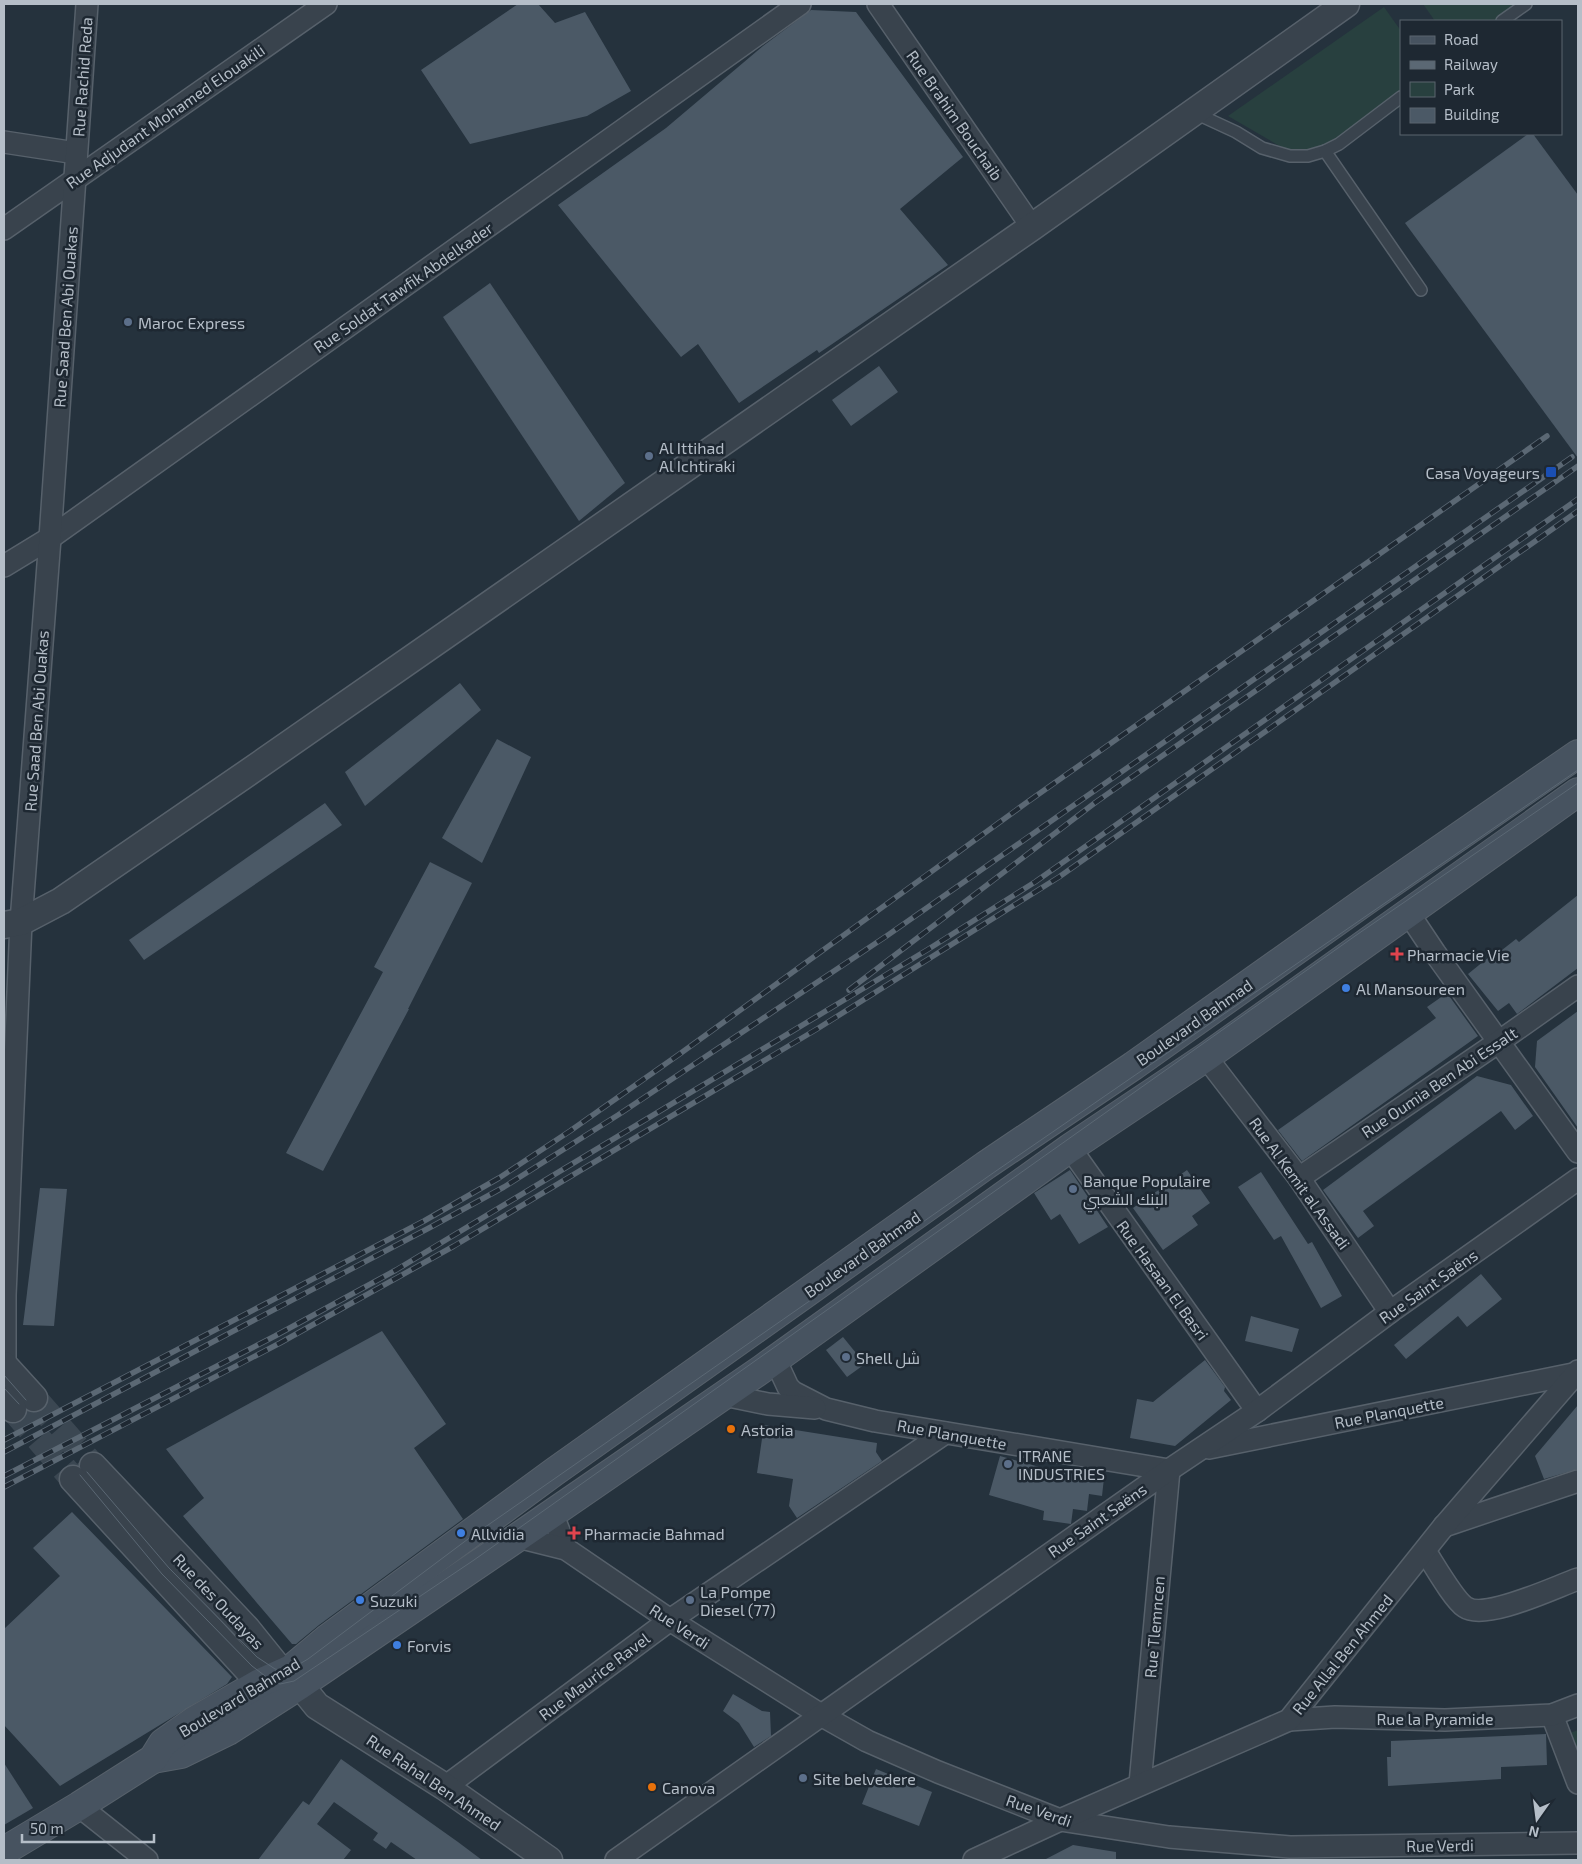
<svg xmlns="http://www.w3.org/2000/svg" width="1582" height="1864" viewBox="0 0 1582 1864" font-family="'Exo 2',Cairo,sans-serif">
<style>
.green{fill:#28403f}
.building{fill:#4b5966}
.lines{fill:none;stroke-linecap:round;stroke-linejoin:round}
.tertiary-tunnel{stroke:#3b4752;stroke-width:26;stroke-dasharray:26 13;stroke-linecap:butt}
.service-casing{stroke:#57616b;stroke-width:14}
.minor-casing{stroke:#57616b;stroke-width:24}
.tertiary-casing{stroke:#57616b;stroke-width:29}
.secondary-casing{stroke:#57616b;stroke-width:30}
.service{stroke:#39434d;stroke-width:11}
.minor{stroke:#39434d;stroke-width:21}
.tertiary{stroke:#39434d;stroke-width:26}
.secondary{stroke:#475360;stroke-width:28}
.tram{stroke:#5b6874;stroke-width:1}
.rail-casing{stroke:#5b6874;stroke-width:5.5}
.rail{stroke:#1e2832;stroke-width:4;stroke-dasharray:11;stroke-linecap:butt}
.service-dot{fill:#5c6f8a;stroke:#1e2832;stroke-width:2}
.transit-dot{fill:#1a4fb4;stroke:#1e2832;stroke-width:2}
.health-dot{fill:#e0444e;stroke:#1e2832;stroke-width:2}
.shop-dot{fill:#3f7fe0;stroke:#1e2832;stroke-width:2}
.food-dot{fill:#e8710a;stroke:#1e2832;stroke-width:2}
.labels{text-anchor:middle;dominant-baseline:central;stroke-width:5;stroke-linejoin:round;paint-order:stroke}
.street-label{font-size:16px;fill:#b5bec8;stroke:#1e2832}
.poi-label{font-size:16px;fill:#b5bec8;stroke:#1e2832;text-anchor:start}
</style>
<rect width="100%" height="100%" fill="#25323d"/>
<g class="green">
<path d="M1423 4H1533L1508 21H1435Z"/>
<path d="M1384 7 1401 31V106L1325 157 1290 152 1228 116Z"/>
<path d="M1578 1730V1768L1565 1735Z"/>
</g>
<g class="building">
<path d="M518 4H538L555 23 585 12 631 91 587 116 470 144 421 70Z"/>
<path d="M811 10 856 12 963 157 900 209 948 265 819 353 817 350 739 403 698 344 681 357 558 205 666 128 763 46Z"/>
<path d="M1528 134H1533L1578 195V458L1405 223Z"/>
<path d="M490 283 625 483 579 521 443 317Z"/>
<path d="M879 366 898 392 851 426 832 400Z"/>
<path d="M460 683 481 710 365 806 345 772Z"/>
<path d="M497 739 531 757 482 863 442 838Z"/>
<path d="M325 803 342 825 144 960 129 940Z"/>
<path d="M430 862 472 883 408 1009H409L323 1171 286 1153 383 972 374 967Z"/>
<path d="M1578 895V968L1517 1014 1509 1003 1498 1011 1468 974 1500 948 1502 950 1516 939 1519 942Z"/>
<path d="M1447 993 1478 1036 1302 1161 1278 1130 1436 1018 1427 1007Z"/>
<path d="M1578 1011V1128L1535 1067 1537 1041Z"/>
<path d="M1477 1076 1511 1085 1533 1116 1515 1130 1501 1111 1363 1211 1374 1226 1358 1238 1323 1190Z"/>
<path d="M1070 1170 1108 1227 1079 1244 1060 1214 1051 1220 1034 1193Z"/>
<path d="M1187 1170 1210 1203 1192 1216 1198 1225 1163 1250 1133 1208Z"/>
<path d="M1261 1172 1308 1244 1312 1242 1342 1296 1321 1308 1281 1236 1274 1240 1238 1187Z"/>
<path d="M40 1188 67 1189 54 1326 23 1325Z"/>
<path d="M1481 1274 1502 1299 1467 1327 1458 1316 1406 1359 1394 1345Z"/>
<path d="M1251 1316 1299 1329 1292 1352 1245 1341Z"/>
<path d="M382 1331 446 1424 414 1448 463 1519 319 1625 296 1644H292L183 1516 204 1498 166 1449Z"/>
<path d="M843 1337 865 1364 847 1377 826 1350Z"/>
<path d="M1205 1360 1225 1387 1224 1391 1231 1400 1175 1446 1130 1438 1137 1399 1153 1402Z"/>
<path d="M1578 1405V1469L1544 1479 1535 1456Z"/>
<path d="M764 1425 877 1443 876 1452 882 1461 797 1518 789 1506 793 1479 757 1473Z"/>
<path d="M1000 1456 1054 1471 1104 1478 1102 1496 1089 1494 1087 1511 1073 1509 1071 1524 1043 1520 1044 1511 989 1495Z"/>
<path d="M72 1512 232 1677 227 1684 60 1786 4 1725V1629L60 1576 33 1548Z"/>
<path d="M733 1694 762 1711 770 1712 771 1736 754 1747 739 1723 723 1711Z"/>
<path d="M1546 1734 1547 1765 1501 1767V1779L1388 1786 1387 1757H1391V1741Z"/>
<path d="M341 1759 458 1842 482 1860H417L391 1842 386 1849 373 1840 378 1833 334 1802 317 1824 351 1850 343 1860H258L303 1801 309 1805Z"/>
<path d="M4 1763 33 1808 4 1825Z"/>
<path d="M876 1769 932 1792 919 1826 862 1804Z"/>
<path d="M1073 1845 1116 1852V1860H1044Z"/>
</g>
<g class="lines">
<g class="tertiary-tunnel">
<path d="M34 1398 93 1466"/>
<path d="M13 1409 73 1479"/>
</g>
<g class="service-casing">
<g id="service">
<path d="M1502 21 1526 4"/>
<path d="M1195 113 1236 132 1262 148 1290 156H1308L1325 151 1339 144 1401 97"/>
<path d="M1325 151 1421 290"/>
</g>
</g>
<g class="minor-casing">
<g id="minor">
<path d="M878 4 1032 227"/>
<path d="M4 142 76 153"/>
<path d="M4 229 326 4"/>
<path d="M4 566 50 538 800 4"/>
<path d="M1409 914 1435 953 1578 1152"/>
<path d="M1206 1057 1299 1178 1390 1312"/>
<path d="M1070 1148 1257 1411"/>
<path d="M1299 1178 1500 1041 1578 986"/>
<path d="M775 1359 788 1387 793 1392 826 1409 875 1421 1169 1470"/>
<path d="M5 1366V1295L21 922 50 538 87 4"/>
<path d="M724 1395 768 1404 815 1408"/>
<path d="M1209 1448 1578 1373"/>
<path d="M552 1513 566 1549"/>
<path d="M1444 1526 1578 1481"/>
<path d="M518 1537 566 1549 670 1620 821 1715 867 1741 938 1772 1060 1820 1169 1837 1290 1847 1578 1843"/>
<path d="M1425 1551C1433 1563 1454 1600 1465 1607 1485 1621 1555 1587 1578 1579"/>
<path d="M1552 1715 1578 1783"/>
<path d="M1289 1720 1335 1717 1445 1720 1552 1715 1578 1705"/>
<path d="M1140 1784 1169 1470"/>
<path d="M445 1787 670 1620 945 1433"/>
<path d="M79 1806 147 1860"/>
<path d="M616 1860 1169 1470 1257 1411 1390 1312 1578 1179"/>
<path d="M974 1860 1060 1820 1289 1720 1444 1526 1578 1371"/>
</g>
</g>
<g class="tertiary-casing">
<g id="tertiary">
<path d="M4 925 21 922 61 901 246 774 1032 227 1346 4"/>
<path d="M4 1365 34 1398"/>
<path d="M4 1399 13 1409"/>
<path d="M93 1466 247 1629 280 1670 300 1685 317 1706 445 1787 549 1860"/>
<path d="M73 1479 260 1683 276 1696"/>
</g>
</g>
<g class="secondary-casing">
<g id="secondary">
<path d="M153 1759 181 1754 228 1731 300 1685 518 1537 762 1369 1070 1148 1206 1057 1578 792"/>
<path d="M4 1851 79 1806 153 1759 163 1743 194 1721 260 1683 291 1669 328 1638 554 1472 889 1234 986 1165 1133 1066 1367 900 1578 754"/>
</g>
</g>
<use href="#service" class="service"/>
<use href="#minor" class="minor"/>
<use href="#tertiary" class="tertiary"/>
<use href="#secondary" class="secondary"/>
<g class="tram">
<path d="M4 1375 26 1400"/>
<path d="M4 1388 19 1404"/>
<path d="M87 1472 169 1568 257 1657 275 1669 280 1670 291 1669 308 1659 468 1539 996 1171 1578 770"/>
<path d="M80 1475 162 1574 252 1666 273 1682 280 1684 294 1681 474 1560 1355 936 1578 783"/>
</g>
<g class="rail-casing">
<g id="rail">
<path d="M849 990 1096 802 1578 466"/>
<path d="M4 1440 424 1221 499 1178 570 1131 681 1053 1026 803 1547 436"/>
<path d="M4 1452 429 1228 504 1187 618 1115 888 935 1572 457"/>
<path d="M4 1476 275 1336 396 1270 927 950 1035 882 1578 499"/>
<path d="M4 1487 280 1343 454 1246 817 1029 1059 877 1578 511"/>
</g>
</g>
<use href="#rail" class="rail"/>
</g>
<g class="service-dot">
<circle cx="128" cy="322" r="5"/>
<circle cx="649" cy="456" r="5"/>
<circle cx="1073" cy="1189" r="5"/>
<circle cx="846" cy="1357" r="5"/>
<circle cx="1008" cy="1464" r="5"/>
<circle cx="690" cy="1600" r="5"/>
<circle cx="803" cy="1778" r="5"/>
</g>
<rect class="transit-dot" x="1545" y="466" width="12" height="12" rx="2.5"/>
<g class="health-dot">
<path d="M1394.5 946.5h5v5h5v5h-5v5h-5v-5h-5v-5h5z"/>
<path d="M571.5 1525.5h5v5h5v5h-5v5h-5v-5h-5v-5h5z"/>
</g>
<g class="shop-dot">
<circle cx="1346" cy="988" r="5"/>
<circle cx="461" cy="1533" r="5"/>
<circle cx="360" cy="1600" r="5"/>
<circle cx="397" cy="1645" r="5"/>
</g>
<g class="food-dot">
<circle cx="731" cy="1429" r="5"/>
<circle cx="652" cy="1787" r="5"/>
</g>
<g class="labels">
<g class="street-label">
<text transform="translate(82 77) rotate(-86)">Rue Rachid Reda</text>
<text transform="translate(955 115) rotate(55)">Rue Brahim Bouchaib</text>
<text transform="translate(165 116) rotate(-35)">Rue Adjudant Mohamed Elouakili</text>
<text transform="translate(403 287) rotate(-35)">Rue Soldat Tawfik Abdelkader</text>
<text transform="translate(65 317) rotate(-86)">Rue Saad Ben Abi Ouakas</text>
<text transform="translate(36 721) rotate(-86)">Rue Saad Ben Abi Ouakas</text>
<text transform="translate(1194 1022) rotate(-35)">Boulevard Bahmad</text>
<text transform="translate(1439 1082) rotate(-34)">Rue Oumia Ben Abi Essalt</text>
<text transform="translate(1300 1183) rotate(54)">Rue Al Kemit al Assadi</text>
<text transform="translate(862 1254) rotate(-35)">Boulevard Bahmad</text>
<text transform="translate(1163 1280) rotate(54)">Rue Hasaan El Basri</text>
<text transform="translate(1428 1286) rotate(-35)">Rue Saint Saëns</text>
<text transform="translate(1389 1412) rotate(-11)">Rue Planquette</text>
<text transform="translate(952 1434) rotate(10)">Rue Planquette</text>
<text transform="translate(1097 1520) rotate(-35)">Rue Saint Saëns</text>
<text transform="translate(219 1601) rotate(47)">Rue des Oudayas</text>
<text transform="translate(680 1626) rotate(33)">Rue Verdi</text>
<text transform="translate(1154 1627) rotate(-85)">Rue Tlemncen</text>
<text transform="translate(1342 1654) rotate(-51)">Rue Allal Ben Ahmed</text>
<text transform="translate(594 1676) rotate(-37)">Rue Maurice Ravel</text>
<text transform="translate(239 1697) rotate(-31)">Boulevard Bahmad</text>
<text x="1435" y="1718">Rue la Pyramide</text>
<text transform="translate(434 1782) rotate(34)">Rue Rahal Ben Ahmed</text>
<text transform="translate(1039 1810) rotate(19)">Rue Verdi</text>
<text transform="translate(1440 1845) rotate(-1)">Rue Verdi</text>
</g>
<g class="poi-label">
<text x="138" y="322">Maroc Express</text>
<text x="659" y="447">Al Ittihad<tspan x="659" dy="18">Al Ichtiraki</tspan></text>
<text x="1540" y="472" text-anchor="end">Casa Voyageurs</text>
<text x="1407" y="954">Pharmacie Vie</text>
<text x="1356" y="988">Al Mansoureen</text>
<text x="1083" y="1180">Banque Populaire<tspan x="1083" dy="18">البنك الشعبي</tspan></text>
<text x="856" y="1357">Shell شل</text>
<text x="741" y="1429">Astoria</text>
<text x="1018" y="1455">ITRANE<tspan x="1018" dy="18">INDUSTRIES</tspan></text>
<text x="471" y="1533">Allvidia</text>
<text x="584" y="1533">Pharmacie Bahmad</text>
<text x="700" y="1591">La Pompe<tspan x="700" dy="18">Diesel (77)</tspan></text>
<text x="370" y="1600">Suzuki</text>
<text x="407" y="1645">Forvis</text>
<text x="813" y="1778">Site belvedere</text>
<text x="662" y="1787">Canova</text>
</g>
</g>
<rect width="1582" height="1864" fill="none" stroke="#b5bec8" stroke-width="10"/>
<rect x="1400" y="20" width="162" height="115" fill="#1e2832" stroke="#5a646e"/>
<rect x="1410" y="36" width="25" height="8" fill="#475360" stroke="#5a646e"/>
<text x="1444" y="45" font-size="15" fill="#b5bec8">Road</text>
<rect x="1410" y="61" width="25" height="8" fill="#5b6874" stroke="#5a646e"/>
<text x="1444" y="70" font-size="15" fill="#b5bec8">Railway</text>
<rect x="1410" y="82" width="25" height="15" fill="#28403f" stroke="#5a646e"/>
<text x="1444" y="95" font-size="15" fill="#b5bec8">Park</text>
<rect x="1410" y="108" width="25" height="15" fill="#4b5966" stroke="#5a646e"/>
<text x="1444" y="120" font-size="15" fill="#b5bec8">Building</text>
<g transform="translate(1537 1819) rotate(194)" stroke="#1e2832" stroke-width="4" paint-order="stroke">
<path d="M0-4L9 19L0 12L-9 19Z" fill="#b5bec8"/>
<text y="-8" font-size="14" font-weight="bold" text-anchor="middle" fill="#b5bec8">N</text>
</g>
<path d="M22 1834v8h132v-8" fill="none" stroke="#b5bec8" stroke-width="2.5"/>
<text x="30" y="1834" font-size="15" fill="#b5bec8" stroke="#1e2832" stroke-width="4" paint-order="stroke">50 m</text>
</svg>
